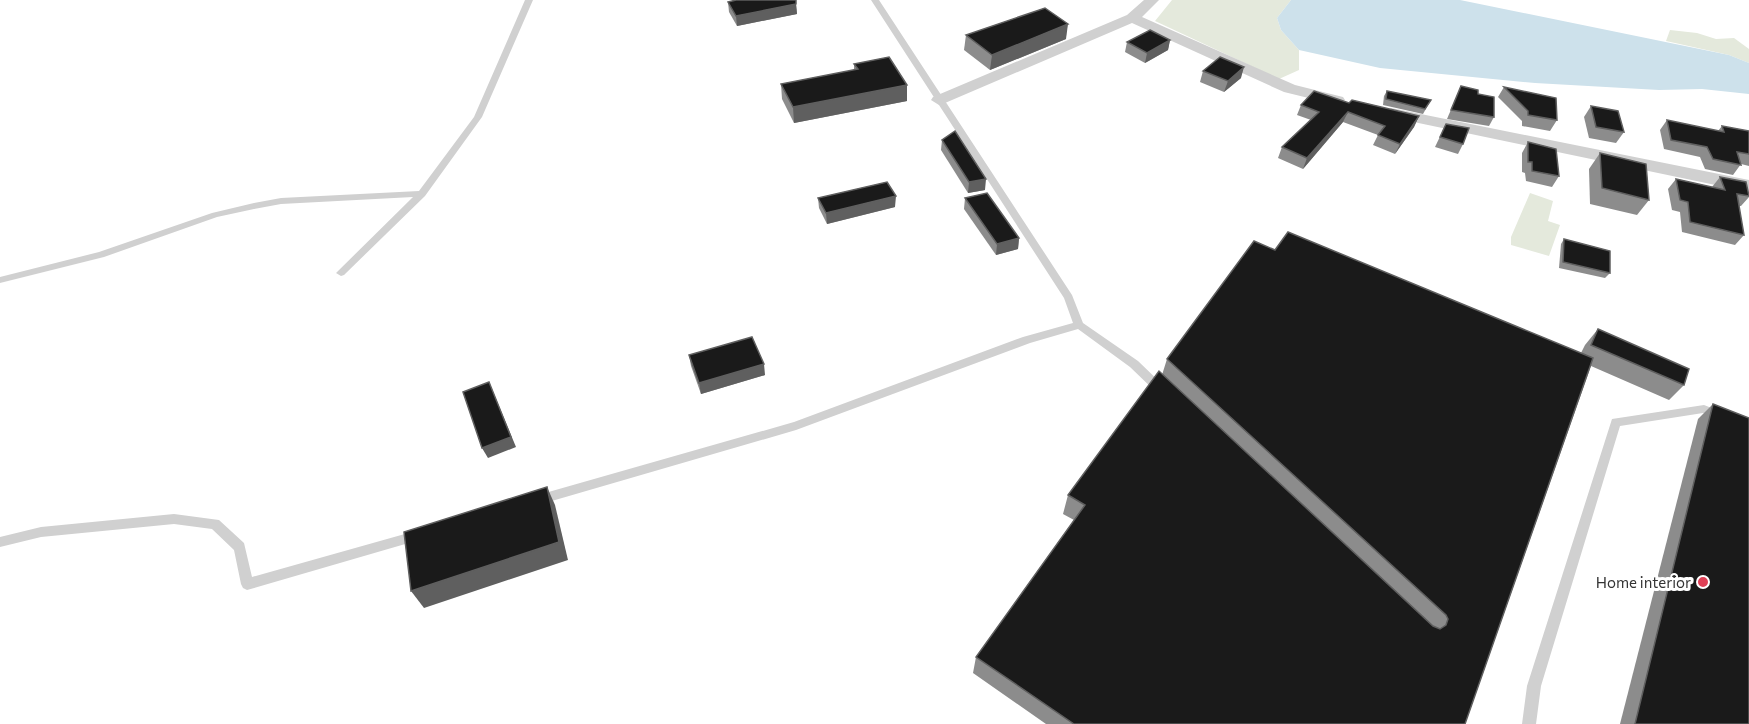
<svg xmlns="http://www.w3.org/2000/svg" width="1749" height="724" viewBox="0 0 1749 724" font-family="Commissioner,sans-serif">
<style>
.green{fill:#e4e9dc}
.water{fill:#cde1eb}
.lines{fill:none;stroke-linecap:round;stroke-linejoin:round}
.lane{fill:#d0d0d0;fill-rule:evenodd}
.street{fill:#d0d0d0;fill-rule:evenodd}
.wall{fill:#8c8c8c}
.shaded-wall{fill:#5f5f5f}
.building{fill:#1a1a1a;stroke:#5f5f5f;stroke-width:1.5}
.poi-dot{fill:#df4056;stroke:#fff;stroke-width:2}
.labels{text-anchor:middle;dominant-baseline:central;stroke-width:6;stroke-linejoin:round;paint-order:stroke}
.poi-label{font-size:15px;fill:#333;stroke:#fff;text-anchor:end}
</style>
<rect width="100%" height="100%" fill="#fff"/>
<g class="green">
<path d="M1172 0H1291L1277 18 1281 30 1299 50V70L1279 79 1155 21Z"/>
<path d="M1670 30 1697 33 1716 39 1734 38 1749 49V63L1729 55 1666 41Z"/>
<path d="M1530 193 1553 201 1548 221 1560 225 1549 256 1511 245V237Z"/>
</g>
<path class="water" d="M1291 0H1460L1729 55 1749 63V94L1702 89 1659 90 1535 83 1380 68 1299 50 1281 30 1277 18Z"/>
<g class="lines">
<g class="lane">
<path d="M525 0H533L482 117 425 196 344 275 341 276 336 273 413 197 281 204 254 209 217 217 104 257 0 283V277L99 252 212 213 254 203 281 198 419 191 474 117Z"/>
<path d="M871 0H879L1072 295 1083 323 1138 361 1165 387 1166 390 1165 393H1157L1130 367 1078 329 1030 343 796 430 538 505 534 504 532 500 534 496 538 495 794 422 1023 337 1073 323 1064 298Z"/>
<path d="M1704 405 1722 412 1724 415 1722 418 1718 419 1703 413 1620 426 1541 686 1536 724H1522L1527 686 1612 419Z"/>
<path d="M174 514 219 520 244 543 252 577 419 530 423 531 425 535 423 539 419 540 247 590 243 588 241 584 234 550 212 529 174 524 41 537 0 547V537L41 527Z"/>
</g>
<g class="street">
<path d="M1144 0H1159L1142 17 1295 85 1343 97 1345 100 1337 105 1284 92 1132 23 945 103 939 105 931 100 933 97 1127 15Z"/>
<path d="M1391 108 1749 180V192L1385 116 1383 113Z"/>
</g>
</g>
<g class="wall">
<path d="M728 2 796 4 797 14 737 26 729 12Z"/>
<path d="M966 35 1066 39 990 70 964 50Z"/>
<path d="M1170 40 1168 50 1145 63 1125 52 1127 42Z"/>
<path d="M854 64 907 101 794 123 782 99 781 84 854 70Z"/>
<path d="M1203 71 1241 78 1224 92 1200 82Z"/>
<path d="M1461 86 1478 94 1494 117 1489 126 1447 119Z"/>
<path d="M1504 87 1557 120 1550 131 1522 126V121L1498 97Z"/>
<path d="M1387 91 1431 100 1423 114 1383 105 1384 96Z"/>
<path d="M1349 103 1419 116 1414 127 1395 154 1373 145 1378 135 1343 122 1303 169 1278 158 1282 147 1311 120 1297 115 1301 105Z"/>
<path d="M1591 106 1624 132 1616 143 1589 138 1584 117Z"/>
<path d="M1667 120 1718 131 1722 126 1749 131V166L1741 164 1733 175 1705 169 1700 157 1664 149 1660 130Z"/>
<path d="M1446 124 1463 144 1458 154 1435 147Z"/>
<path d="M942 140 985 190 968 193 941 150Z"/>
<path d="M1528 142 1559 176 1552 187 1526 181 1525 173 1522 172V153Z"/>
<path d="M1600 153 1649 200 1637 215 1590 204 1589 169Z"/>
<path d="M1720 177 1749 195V197L1741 206H1739L1744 235 1735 245 1682 232 1680 212 1672 210 1668 189 1676 179 1712 187Z"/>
<path d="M818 198 895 207 827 224 819 208Z"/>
<path d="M965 198 1019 238 1018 249 996 255 964 209Z"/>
<path d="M1564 239 1610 273 1605 278 1559 268 1561 244Z"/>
<path d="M1275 250 1581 353 1585 345 1598 329 1684 385 1669 400 1591 366 1465 724H1046L973 673 976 657 1074 520 1063 514 1068 495 1162 375 1167 359Z"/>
<path d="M689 355 765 375 701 394 691 366Z"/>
<path d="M1713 404 1749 724H1620L1698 419Z"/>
</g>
<g class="shaded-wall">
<path d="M796 4 797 14 737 26 736 16Z"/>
<path d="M1068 24 1066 39 990 70 992 55Z"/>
<path d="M1170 40 1168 50 1145 63 1147 53Z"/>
<path d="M1244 67 1241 78 1224 92 1228 81Z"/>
<path d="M907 85V101L794 123 793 107Z"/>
<path d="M1348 112 1343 122 1303 169 1307 158Z"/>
<path d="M1419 116 1414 127 1395 154 1400 144Z"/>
<path d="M986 179 985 190 968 193 969 182Z"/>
<path d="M896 196 895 207 827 224 826 213Z"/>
<path d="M1019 238 1018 249 996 255 997 244Z"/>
<path d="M764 364 765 375 701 394 699 383Z"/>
<path d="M489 382 516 447 488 458 482 448Z"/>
<path d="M547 487 555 505 568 560 424 608 411 591Z"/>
</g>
<g class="building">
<path d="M736 0H796V4L736 16 728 2Z"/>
<path d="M1045 8 1068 24 992 55 966 35Z"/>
<path d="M1150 30 1170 40 1147 53 1127 42Z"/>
<path d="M889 57 907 85 793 107 781 84 858 69 854 64Z"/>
<path d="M1220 57 1244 67 1228 81 1203 71Z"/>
<path d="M1461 86 1478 90V94L1494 97V117L1451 110Z"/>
<path d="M1504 87 1556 98 1557 120 1528 115V111Z"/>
<path d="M1314 91 1349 103 1352 100 1419 116 1400 144 1378 135 1385 126 1348 112 1307 158 1282 147 1319 112 1301 105Z"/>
<path d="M1387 91 1431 100 1425 109 1386 99Z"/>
<path d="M1591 106 1618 111 1624 132 1596 127Z"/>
<path d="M1667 120 1724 132 1722 126 1749 131V154L1737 152 1741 165 1713 159 1707 147 1671 140Z"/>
<path d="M1446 124 1469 128 1463 144 1440 137Z"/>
<path d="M955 131 986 179 969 182 942 140Z"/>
<path d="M1528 142 1556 149 1559 176 1532 171V162H1528Z"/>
<path d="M1600 153 1646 164 1649 200 1602 188Z"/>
<path d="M1720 177 1746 182 1749 196 1737 194 1744 235 1690 222 1688 202 1680 200 1676 179 1725 190Z"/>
<path d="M887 182 896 196 826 213 818 198Z"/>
<path d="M987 193 1019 238 997 244 965 198Z"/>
<path d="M1288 232 1593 358 1465 724H1074L976 657 1085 505 1068 495 1159 371 1433 626 1440 629 1446 625 1448 619 1446 615 1167 359 1254 241 1275 250Z"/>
<path d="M1564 239 1610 251V273L1563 262Z"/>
<path d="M1598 329 1689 369 1684 385 1591 345Z"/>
<path d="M752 337 764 364 699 383 689 355Z"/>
<path d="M489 382 511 437 482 448 463 392Z"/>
<path d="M1713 404 1749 418V724H1635Z"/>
<path d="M547 487 559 542 411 591 404 532Z"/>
</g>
<circle class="poi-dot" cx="1703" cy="582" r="6"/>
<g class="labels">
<g class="poi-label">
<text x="1691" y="582">Home interior</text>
</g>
</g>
</svg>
